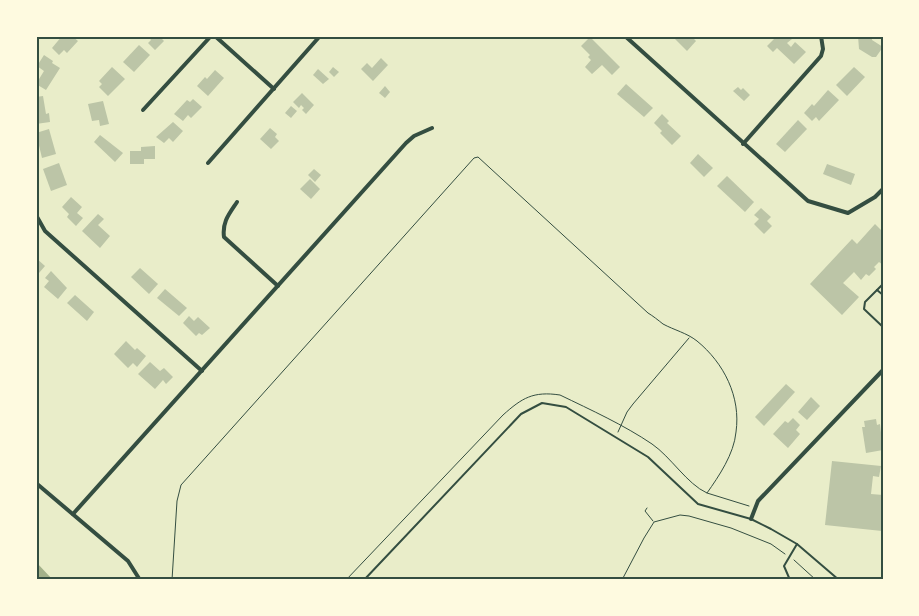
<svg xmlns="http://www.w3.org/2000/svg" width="919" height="616" viewBox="0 0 919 616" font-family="Lato,sans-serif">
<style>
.water{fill:#a3b18a}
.building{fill:#bcc5a7}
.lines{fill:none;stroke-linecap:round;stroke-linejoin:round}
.path{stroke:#344e41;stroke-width:1}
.service{stroke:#344e41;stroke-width:2}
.minor{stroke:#344e41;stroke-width:4}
.neatline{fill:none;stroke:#344e41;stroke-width:2}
</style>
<rect width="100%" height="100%" fill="#e9edc9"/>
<path class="water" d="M36 562 53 580H36Z"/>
<g class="building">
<path d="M62 36H72L78 41 67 53 64 50 59 55 52 48Z"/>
<path d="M148 36H161L160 37 164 41 155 50 148 43 151 40Z"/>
<path d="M672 36H691L696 41 687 51Z"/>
<path d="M777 36H789L792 39 787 43 791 47 795 42 806 52 794 64 777 48 773 52 767 46Z"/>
<path d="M858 36H872V40L883 47 876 57H872L859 49Z"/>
<path d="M590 37 620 67 612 75 602 65 592 74 585 67 591 60 588 57 590 55 581 46Z"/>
<path d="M139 45 150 55 134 72 123 62Z"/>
<path d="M44 55 53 61 52 63 60 68 46 90 36 84 44 71 37 66Z"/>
<path d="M381 58 388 65 373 81 361 69 367 63 372 68Z"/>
<path d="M112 67 125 79 108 96 99 87 102 84 99 81Z"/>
<path d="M333 67 339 72 334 77 329 72Z"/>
<path d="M854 67 865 77 847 96 836 85Z"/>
<path d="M318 69 329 79 323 84 313 75Z"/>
<path d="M215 70 224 78 208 96 197 86 205 77 207 79Z"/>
<path d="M626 84 653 108 644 117 617 94Z"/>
<path d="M385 86 390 92 385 98 379 93Z"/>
<path d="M738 87 741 90 743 88 750 95 744 101 733 91Z"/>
<path d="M828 90 839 100 819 121 816 117 812 121 804 113 812 104 814 106Z"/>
<path d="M302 93 314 105 306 114 302 110 304 108 301 105 299 108 293 102Z"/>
<path d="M43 96 46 114 49 113 50 122 36 124V97Z"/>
<path d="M193 99 202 107 191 118 188 115 183 121 174 114 187 100 190 102Z"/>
<path d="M103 101 109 124 100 126 99 120 92 121 88 104Z"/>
<path d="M291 106 297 111 291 118 285 113Z"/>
<path d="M662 114 669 121 667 123 681 136 672 145 660 133 662 131 654 123Z"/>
<path d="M798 120 807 129 785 152 776 144Z"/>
<path d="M173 122 183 131 173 142 169 138 164 143 156 137Z"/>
<path d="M270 128 277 134 275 137 279 141 271 149 260 139Z"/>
<path d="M49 129 56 154 42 158 36 133Z"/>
<path d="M100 135 123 153 115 162 94 142Z"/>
<path d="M155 146V159H144V164H130V151H141V147Z"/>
<path d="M698 154 713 168 704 177 690 163Z"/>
<path d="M59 163 67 185 51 191 43 169Z"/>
<path d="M827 164 855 174 851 185 823 174Z"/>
<path d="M314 169 321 175 315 182 308 175Z"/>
<path d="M727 176 754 202 745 212 717 186Z"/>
<path d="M310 179 320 189 311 199 300 189Z"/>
<path d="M71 197 82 207 77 213 83 218 76 226 67 217 69 214 62 207Z"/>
<path d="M761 208 771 217 767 221 772 226 764 234 754 224 759 219 754 215Z"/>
<path d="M98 214 104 219 98 225 110 236 100 248 82 231Z"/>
<path d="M875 224 883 232V265L879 262 874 267 876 269 869 276 866 274 861 280 854 272 843 283 859 297 842 315 810 284 852 239 857 244Z"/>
<path d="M36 258 45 266 39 273 36 271Z"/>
<path d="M140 268 158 284 149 294 131 277Z"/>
<path d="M51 271 67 288 58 299 44 287 49 281 45 278Z"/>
<path d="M165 289 187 308 179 316 157 298Z"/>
<path d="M75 295 94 312 87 321 67 303Z"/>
<path d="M189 316 194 321 198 317 210 328 202 335 199 333 196 336 183 323Z"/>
<path d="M126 341 135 350 137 348 146 356 137 367 133 363 128 368 114 354Z"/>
<path d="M150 362 160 371 164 368 173 377 166 384 163 380 155 389 138 374Z"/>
<path d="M786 384 795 392 764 426 755 417Z"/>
<path d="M811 397 820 406 807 420 798 412Z"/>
<path d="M793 418 800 425 796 430 800 434 788 448 773 434 785 421 788 423Z"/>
<path d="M876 419 877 425 880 424 883 450 866 453 862 427H865L864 421Z"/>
<path d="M832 461 881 466 879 477 873 476 871 494 883 495 882 531 825 525Z"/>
</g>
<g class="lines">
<g class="path">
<path d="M618 432 627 412 633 404 689 338"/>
<path d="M707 493 749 506"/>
<path d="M647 508 645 511 653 521"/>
<path d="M794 560 816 580"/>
<path d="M623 578 644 538 654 522 680 515 689 516 731 528 771 544 785 554"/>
<path d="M172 580 177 501 181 485 474 158 478 157 648 313C653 316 658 320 663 324 674 330 687 333 697 341 724 363 741 397 736 432 734 454 719 476 707 493 687 484 671 457 652 444 624 425 591 410 560 395 533 391 522 398 503 415L346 580"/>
</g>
<g class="service">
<path d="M883 284 865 302 864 309 883 327"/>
<path d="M877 290 883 295"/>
<path d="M364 580 521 414 542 403 566 407 648 457 698 504 751 519 771 529 797 544 839 580"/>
<path d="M790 580 784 566 797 544"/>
</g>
<g class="minor">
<path d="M215 36 274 89"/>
<path d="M625 36 808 201 848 213 875 197 883 189"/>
<path d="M143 110 211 36"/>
<path d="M743 144 821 56 823 49 821 36"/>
<path d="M208 163 320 36"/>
<path d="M237 202C229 214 222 222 224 237L278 286"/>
<path d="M36 215 45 231 202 371"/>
<path d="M36 483 128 561 140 580"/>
<path d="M73 514 406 143 414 136 432 128"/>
<path d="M751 519 758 501 883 370"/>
</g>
</g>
<rect width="919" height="616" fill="none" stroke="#fefae0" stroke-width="75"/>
<rect x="38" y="38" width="844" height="540" class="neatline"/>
</svg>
